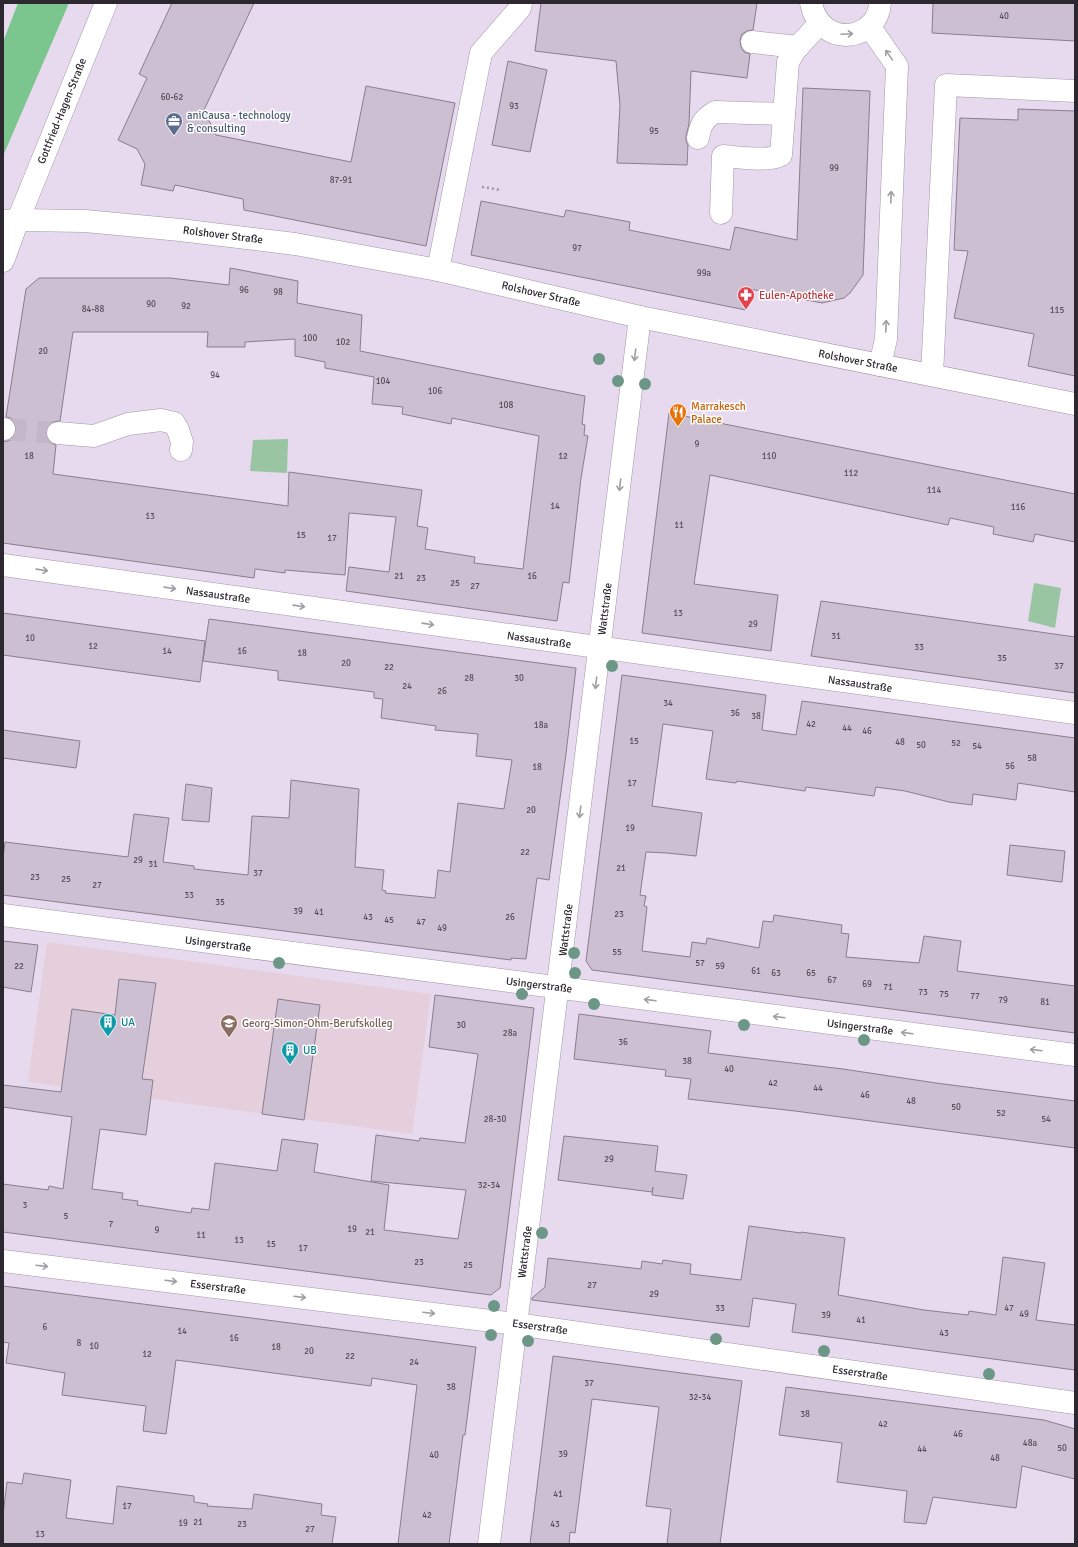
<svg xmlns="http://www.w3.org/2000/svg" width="1078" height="1547" viewBox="0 0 1078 1547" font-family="Signika,sans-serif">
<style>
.education{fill:#e5cfdc}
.green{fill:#99c5a3}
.forest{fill:#7bc68f}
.building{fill:#ccbfd1;stroke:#897d8e;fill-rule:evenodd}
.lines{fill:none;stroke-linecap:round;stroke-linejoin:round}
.minor-tunnel{stroke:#c3b6c8;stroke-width:22;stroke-dasharray:22 11;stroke-linecap:butt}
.minor-casing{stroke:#a295a7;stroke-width:23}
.path{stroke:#9e94a3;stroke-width:2.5;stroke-dasharray:2 3;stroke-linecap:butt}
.minor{stroke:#fff;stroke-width:22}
.tree{fill:#6c9786}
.oneway{stroke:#a09ea1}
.labels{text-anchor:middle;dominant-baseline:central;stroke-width:3;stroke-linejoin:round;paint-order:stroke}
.number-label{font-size:9px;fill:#554e58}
.street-label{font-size:11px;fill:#2d282f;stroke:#fff}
.service-label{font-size:11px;fill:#4e5e75;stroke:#fff;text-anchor:start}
.health-label{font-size:11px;fill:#be3a42;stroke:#fff;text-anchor:start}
.food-label{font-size:11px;fill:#c56008;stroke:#fff;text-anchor:start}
.culture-label{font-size:11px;fill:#0d838f;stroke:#fff;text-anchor:start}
.education-label{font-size:11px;fill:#785e54;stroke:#fff;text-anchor:start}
</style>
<rect width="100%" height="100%" fill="#e8daee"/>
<path class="education" d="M47 942 431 994 412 1134 28 1082Z"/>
<g class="green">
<path d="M288 439 287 473 250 471 253 440Z"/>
<path d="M1034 583 1061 588 1055 628 1028 621Z"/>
</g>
<path class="forest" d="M18 3H69L3 156V42Z"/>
<g class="building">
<path d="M172 3H254L204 110 216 135 351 162 366 86 455 103 426 246 244 210 243 199 175 185 173 191 141 185 145 164 137 149 118 140 147 78 139 74Z"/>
<path d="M541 3H757L753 30 747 31 742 34 740 40 741 47 744 52 750 54 747 78 691 71 689 124 686 136V141L688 145 687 165 617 163 620 105 616 61 535 51Z"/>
<path d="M933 3H1075V41L932 33Z"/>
<path d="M508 61 547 70 530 152 492 145Z"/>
<path d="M803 88 870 91 863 275 850 293 844 298 822 303 750 289 746 310 471 255 481 201 564 217 566 210 630 222 629 230 730 250 735 227 797 240Z"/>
<path d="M1018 109 1075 111V376L1028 366 1034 334 954 318 968 251 954 250 960 118 1018 120Z"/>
<path d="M230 268 298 281 297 303 362 315 360 351 585 396 582 424 585 425 584 435 588 436 581 478 569 583 563 582 557 621 346 591 349 567 389 572 396 517 349 513 345 575 285 570V573L255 569 254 578 3 543V442L11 440 15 435 16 429 15 422 11 418 6 417 26 289 39 278H170L229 285ZM73 332H208L207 347H245V342L295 339V356L325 362V368L374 377 372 404 403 407 402 414 451 424 452 418 539 436 523 569 474 563 475 557 425 549 428 528 417 526 422 490 289 472 288 506 53 474 56 445 51 443 47 439 46 432 48 426 52 422 60 421Z"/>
<path d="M669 413 1075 494V542L1035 534 1033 542 993 534 994 527 950 518 948 525 710 475 694 584 778 595 771 651 642 633Z"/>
<path d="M821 601 1075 637V693L811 656Z"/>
<path d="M3 613 205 641 200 682 3 655Z"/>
<path d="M209 619 576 668 566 754 549 880 537 878 526 959 511 958V960L3 895V858L5 842 128 857 134 814 169 818 163 862 194 866V869L248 875 252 816 289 818 291 780 359 789 355 867 384 870 382 890 386 891 385 893 435 898 438 870 450 872 458 803 504 809 512 760 476 756 478 734 435 730 436 726 381 718 383 699 374 698V692L278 680V671L203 661Z"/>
<path d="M622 675 766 695 762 730 796 735 802 701 1075 738V792L1018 783 1016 800 973 794 972 805 949 802 905 791 876 787 874 796 806 787 805 791 737 781 736 783 706 779 713 731 663 724 652 806 702 813 696 856 667 853 646 852 640 895 646 896 644 906 647 907 642 951 690 957 692 942 706 944 707 938 759 948 763 921 773 922 774 915 842 925 841 933 849 934 846 957 919 963 924 936 961 941 957 971 1075 986V1033L592 970 586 961Z"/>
<path d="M3 730 80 741 76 768 3 758Z"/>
<path d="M186 784 212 788 209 822 182 820Z"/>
<path d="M1010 845 1065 851 1062 882 1007 875Z"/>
<path d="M3 941 38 945 31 992 3 987Z"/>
<path d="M119 979 156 983 142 1079 153 1080 146 1135 100 1129 92 1189 123 1193 122 1199 138 1201 137 1205 191 1213 192 1208 209 1210 215 1163 277 1171 282 1139 318 1144 314 1172 389 1185 384 1230 458 1239 466 1190 371 1181 376 1135 419 1141 420 1138 465 1143 478 1054 429 1047 435 995 534 1008 500 1288 491 1295 3 1232V1184L48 1190 49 1186 63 1189 72 1117 3 1107V1085L61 1092 72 1009 115 1015Z"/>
<path d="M278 999 320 1005 304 1120 262 1114Z"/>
<path d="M579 1014 711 1031 708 1053 843 1069 936 1083 1075 1101V1148L795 1111 688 1099 691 1079 665 1076 666 1070 574 1059Z"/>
<path d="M564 1136 658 1146 655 1171 687 1175 683 1199 652 1195 653 1187 652 1192 558 1180Z"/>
<path d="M749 1226 801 1233V1232L845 1238 838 1295 924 1310 968 1315 969 1311 996 1315 1003 1257 1045 1263 1036 1320 1075 1325V1370L792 1332 796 1304 753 1298 749 1327 532 1300V1298L545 1287 548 1258 641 1269 642 1261 662 1264 663 1260 691 1264 690 1274 741 1280Z"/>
<path d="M3 1286 476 1347 465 1435H463L449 1544H398L417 1385 372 1378 371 1386 176 1360 166 1434 143 1431 146 1406 62 1395 65 1373 6 1363 9 1343 3 1342Z"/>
<path d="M553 1356 742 1381 720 1544H667L671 1509 646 1506 659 1407 592 1399 575 1533 570 1532 569 1544H530Z"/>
<path d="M786 1387 1044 1420 1075 1429V1479L1022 1466 1016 1508 933 1497 926 1524 904 1522 907 1491 837 1482 842 1443 779 1435Z"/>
<path d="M24 1473 71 1480 66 1518 113 1524 117 1486 194 1496V1502L208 1504 207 1506 252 1509 254 1494 322 1504 321 1515 336 1517 332 1544H3V1515L7 1482 22 1484Z"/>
</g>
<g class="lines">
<path class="minor-tunnel" d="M4 429 58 433"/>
<g class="minor-casing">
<g id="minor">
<path d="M811 3C820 49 878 42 880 3"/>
<path d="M869 26 897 66 886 339 880 365"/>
<path d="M752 42 798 47"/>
<path d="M698 138C701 125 702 120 715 112L784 114"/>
<path d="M721 213 723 156C737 157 769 162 781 155L788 62 795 50 819 24"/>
<path d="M3 221 18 220 85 221 180 230 295 244 438 270 640 317 1075 404"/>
<path d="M3 261 18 220 106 3"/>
<path d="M438 270 481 53 520 8 521 3"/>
<path d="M932 375 946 85 1075 91"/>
<path d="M3 429H4"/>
<path d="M58 433 94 436 128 424 161 420 174 423 178 430 182 442 181 450"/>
<path d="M3 565 1075 713"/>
<path d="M3 915 1075 1055"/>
<path d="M3 1261 516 1324 1075 1403"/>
<path d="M489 1544 640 317"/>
</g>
</g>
<path class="path" d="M482 187 501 190"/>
<use href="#minor" class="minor"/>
</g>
<g class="tree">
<circle cx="599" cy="359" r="6"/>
<circle cx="618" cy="381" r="6"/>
<circle cx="645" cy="384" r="6"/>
<circle cx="612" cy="666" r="6"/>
<circle cx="574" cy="953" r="6"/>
<circle cx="279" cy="963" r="6"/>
<circle cx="575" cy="973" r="6"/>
<circle cx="522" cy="994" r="6"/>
<circle cx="594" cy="1004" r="6"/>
<circle cx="744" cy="1025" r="6"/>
<circle cx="864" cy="1040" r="6"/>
<circle cx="542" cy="1233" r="6"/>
<circle cx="494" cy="1306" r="6"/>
<circle cx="491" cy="1335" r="6"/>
<circle cx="716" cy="1339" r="6"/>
<circle cx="528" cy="1341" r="6"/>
<circle cx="824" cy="1351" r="6"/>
<circle cx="989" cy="1374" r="6"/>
</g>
<defs><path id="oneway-shaft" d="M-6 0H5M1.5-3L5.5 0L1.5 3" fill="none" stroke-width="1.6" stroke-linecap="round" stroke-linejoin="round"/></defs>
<g class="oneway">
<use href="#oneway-shaft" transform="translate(847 34) rotate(-3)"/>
<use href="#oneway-shaft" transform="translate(889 55) rotate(-125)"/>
<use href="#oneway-shaft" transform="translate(891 197) rotate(-88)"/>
<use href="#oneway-shaft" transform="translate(886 326) rotate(-88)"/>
<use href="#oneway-shaft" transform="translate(635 355) rotate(97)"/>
<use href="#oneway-shaft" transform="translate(620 485) rotate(97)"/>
<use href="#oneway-shaft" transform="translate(42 570) rotate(8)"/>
<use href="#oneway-shaft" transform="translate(170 588) rotate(8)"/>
<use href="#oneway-shaft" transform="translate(299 606) rotate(8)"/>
<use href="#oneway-shaft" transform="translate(428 624) rotate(8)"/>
<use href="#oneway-shaft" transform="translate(596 683) rotate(97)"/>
<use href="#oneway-shaft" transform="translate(580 812) rotate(97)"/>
<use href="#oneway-shaft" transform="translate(650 1000) rotate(-173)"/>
<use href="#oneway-shaft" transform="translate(779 1017) rotate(-173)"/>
<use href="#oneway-shaft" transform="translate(907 1033) rotate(-173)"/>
<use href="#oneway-shaft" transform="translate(1036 1050) rotate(-173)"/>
<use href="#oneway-shaft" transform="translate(42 1266) rotate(7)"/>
<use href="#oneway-shaft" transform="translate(171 1281) rotate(7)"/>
<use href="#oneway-shaft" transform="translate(300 1297) rotate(7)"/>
<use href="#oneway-shaft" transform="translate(429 1313) rotate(7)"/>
</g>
<defs>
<g id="office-pin" transform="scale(0.9)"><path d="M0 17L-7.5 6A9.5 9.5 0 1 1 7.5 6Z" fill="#5c6f8a" stroke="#fff"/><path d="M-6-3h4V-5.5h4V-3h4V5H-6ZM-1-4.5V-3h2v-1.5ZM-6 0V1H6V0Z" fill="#fff"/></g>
<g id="pharmacy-pin" transform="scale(0.9)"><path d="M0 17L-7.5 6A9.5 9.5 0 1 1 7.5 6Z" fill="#e0444e" stroke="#fff"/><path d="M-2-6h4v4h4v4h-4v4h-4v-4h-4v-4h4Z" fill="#fff"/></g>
<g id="restaurant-pin" transform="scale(0.9)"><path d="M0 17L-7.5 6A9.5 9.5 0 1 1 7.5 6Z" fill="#e8710a" stroke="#fff"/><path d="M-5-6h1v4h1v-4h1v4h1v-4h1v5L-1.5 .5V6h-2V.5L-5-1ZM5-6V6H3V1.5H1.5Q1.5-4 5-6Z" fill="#fff"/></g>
<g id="building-pin" transform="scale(0.9)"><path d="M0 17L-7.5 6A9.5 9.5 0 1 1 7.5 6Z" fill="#0f9aa8" stroke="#fff"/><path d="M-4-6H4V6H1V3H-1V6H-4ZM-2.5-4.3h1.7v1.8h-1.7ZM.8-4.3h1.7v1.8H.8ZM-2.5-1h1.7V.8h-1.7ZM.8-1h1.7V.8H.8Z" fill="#fff"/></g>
<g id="school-pin" transform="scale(0.9)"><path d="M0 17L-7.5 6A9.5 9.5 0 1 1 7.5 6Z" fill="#8d6e63" stroke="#fff"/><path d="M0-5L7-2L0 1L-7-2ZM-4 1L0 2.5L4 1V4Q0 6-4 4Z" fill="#fff"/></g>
</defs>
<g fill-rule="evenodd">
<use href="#office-pin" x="174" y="121"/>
<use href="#pharmacy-pin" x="746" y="295"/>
<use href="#restaurant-pin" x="678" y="412"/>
<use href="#building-pin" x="108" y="1022"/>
<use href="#school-pin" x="229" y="1023"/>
<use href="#building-pin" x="290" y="1050"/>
</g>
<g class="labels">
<g class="number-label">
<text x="1004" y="16">40</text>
<text x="172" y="97">60-62</text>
<text x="514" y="106">93</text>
<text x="654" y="131">95</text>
<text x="834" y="168">99</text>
<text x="341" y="180">87-91</text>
<text x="577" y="248">97</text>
<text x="704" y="273">99a</text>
<text x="244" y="290">96</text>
<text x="278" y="292">98</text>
<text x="151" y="304">90</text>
<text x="186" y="306">92</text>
<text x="93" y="309">84-88</text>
<text x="1057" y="310">115</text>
<text x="310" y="338">100</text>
<text x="343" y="342">102</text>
<text x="43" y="351">20</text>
<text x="215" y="375">94</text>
<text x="383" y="381">104</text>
<text x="435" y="391">106</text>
<text x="506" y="405">108</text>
<text x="697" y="444">9</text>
<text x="29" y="456">18</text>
<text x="563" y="456">12</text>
<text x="769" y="456">110</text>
<text x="851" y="473">112</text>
<text x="934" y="490">114</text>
<text x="555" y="506">14</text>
<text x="1018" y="507">116</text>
<text x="150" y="516">13</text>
<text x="679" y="525">11</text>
<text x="301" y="535">15</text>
<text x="332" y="538">17</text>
<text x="399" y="576">21</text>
<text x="532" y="576">16</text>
<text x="421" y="578">23</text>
<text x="455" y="583">25</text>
<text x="475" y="586">27</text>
<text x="678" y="613">13</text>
<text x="753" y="624">29</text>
<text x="836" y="636">31</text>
<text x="30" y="638">10</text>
<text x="93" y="646">12</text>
<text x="919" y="647">33</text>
<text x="167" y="651">14</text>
<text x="242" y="651">16</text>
<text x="302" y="653">18</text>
<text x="1002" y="658">35</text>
<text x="346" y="663">20</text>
<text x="1059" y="666">37</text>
<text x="389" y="667">22</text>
<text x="469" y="678">28</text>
<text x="519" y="678">30</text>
<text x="407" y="686">24</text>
<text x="442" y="691">26</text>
<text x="668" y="703">34</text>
<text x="735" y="713">36</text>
<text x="756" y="716">38</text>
<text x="811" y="724">42</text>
<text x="541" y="725">18a</text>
<text x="847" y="728">44</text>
<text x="867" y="731">46</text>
<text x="634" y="741">15</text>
<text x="900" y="742">48</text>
<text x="956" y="743">52</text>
<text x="921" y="745">50</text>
<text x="977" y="746">54</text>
<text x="1032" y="758">58</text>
<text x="1010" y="766">56</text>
<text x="537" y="767">18</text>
<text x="632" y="783">17</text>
<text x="531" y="810">20</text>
<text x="630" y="828">19</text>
<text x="525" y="852">22</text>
<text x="138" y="860">29</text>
<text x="153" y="864">31</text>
<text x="621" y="868">21</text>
<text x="258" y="873">37</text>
<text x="35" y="877">23</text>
<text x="66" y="879">25</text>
<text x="97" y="885">27</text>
<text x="189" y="895">33</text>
<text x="220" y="902">35</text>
<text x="298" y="911">39</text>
<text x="319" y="912">41</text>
<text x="619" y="914">23</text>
<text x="368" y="917">43</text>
<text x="510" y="917">26</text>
<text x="389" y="920">45</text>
<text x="421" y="922">47</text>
<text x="442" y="928">49</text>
<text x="617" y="952">55</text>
<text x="700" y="963">57</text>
<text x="19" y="966">22</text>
<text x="720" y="966">59</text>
<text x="756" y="971">61</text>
<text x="776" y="973">63</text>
<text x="811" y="973">65</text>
<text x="832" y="980">67</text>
<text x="867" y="984">69</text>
<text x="888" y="987">71</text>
<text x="923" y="992">73</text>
<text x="944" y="994">75</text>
<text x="975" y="996">77</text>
<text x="1003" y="1000">79</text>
<text x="1045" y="1002">81</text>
<text x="461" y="1025">30</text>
<text x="510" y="1033">28a</text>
<text x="623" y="1042">36</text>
<text x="687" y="1061">38</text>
<text x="729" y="1069">40</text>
<text x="773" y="1083">42</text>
<text x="818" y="1088">44</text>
<text x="865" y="1095">46</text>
<text x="911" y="1101">48</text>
<text x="956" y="1107">50</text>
<text x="1001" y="1113">52</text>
<text x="495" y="1119">28-30</text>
<text x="1046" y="1119">54</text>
<text x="609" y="1159">29</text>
<text x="489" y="1185">32-34</text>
<text x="25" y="1205">3</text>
<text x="66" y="1216">5</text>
<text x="111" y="1224">7</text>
<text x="352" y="1229">19</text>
<text x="157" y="1230">9</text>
<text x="370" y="1232">21</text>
<text x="201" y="1235">11</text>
<text x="239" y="1240">13</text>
<text x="271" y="1244">15</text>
<text x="303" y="1248">17</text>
<text x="419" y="1262">23</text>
<text x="468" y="1265">25</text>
<text x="592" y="1285">27</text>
<text x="654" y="1294">29</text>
<text x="720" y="1308">33</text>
<text x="1009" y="1308">47</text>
<text x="1024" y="1314">49</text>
<text x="826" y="1315">39</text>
<text x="861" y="1320">41</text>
<text x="45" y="1327">6</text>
<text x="182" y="1331">14</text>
<text x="944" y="1333">43</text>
<text x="234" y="1338">16</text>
<text x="79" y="1343">8</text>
<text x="94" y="1346">10</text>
<text x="276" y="1347">18</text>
<text x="309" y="1351">20</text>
<text x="147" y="1354">12</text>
<text x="350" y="1356">22</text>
<text x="414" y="1362">24</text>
<text x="589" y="1383">37</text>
<text x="451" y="1387">38</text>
<text x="700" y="1397">32-34</text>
<text x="805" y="1414">38</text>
<text x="883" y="1424">42</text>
<text x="958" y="1434">46</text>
<text x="1030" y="1443">48a</text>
<text x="1062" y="1448">50</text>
<text x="922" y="1449">44</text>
<text x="563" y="1454">39</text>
<text x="434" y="1455">40</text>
<text x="995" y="1458">48</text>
<text x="558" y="1494">41</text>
<text x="127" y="1506">17</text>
<text x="427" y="1515">42</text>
<text x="198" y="1522">21</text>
<text x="183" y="1523">19</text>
<text x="242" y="1524">23</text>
<text x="555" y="1524">43</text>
<text x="310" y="1529">27</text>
<text x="40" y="1534">13</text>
</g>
<g class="street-label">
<text transform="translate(62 111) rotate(-68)">Gottfried-Hagen-Straße</text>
<text transform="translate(223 235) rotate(7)">Rolshover Straße</text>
<text transform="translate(541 294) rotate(13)">Rolshover Straße</text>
<text transform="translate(858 361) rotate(11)">Rolshover Straße</text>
<text transform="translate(218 595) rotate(8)">Nassaustraße</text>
<text transform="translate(605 609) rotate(-83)">Wattstraße</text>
<text transform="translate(539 640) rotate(8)">Nassaustraße</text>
<text transform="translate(860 684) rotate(8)">Nassaustraße</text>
<text transform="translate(566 930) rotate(-83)">Wattstraße</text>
<text transform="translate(218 944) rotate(7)">Usingerstraße</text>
<text transform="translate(539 985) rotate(7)">Usingerstraße</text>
<text transform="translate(860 1027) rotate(7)">Usingerstraße</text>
<text transform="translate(525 1252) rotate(-83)">Wattstraße</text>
<text transform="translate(218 1287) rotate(7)">Esserstraße</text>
<text transform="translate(540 1327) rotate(8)">Esserstraße</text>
<text transform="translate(860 1373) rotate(8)">Esserstraße</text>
</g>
<g class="service-label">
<text x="187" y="115">aniCausa - technology<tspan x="187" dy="13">&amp; consulting</tspan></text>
</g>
<g class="health-label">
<text x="759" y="295">Eulen-Apotheke</text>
</g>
<g class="food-label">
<text x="691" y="406">Marrakesch<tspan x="691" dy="13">Palace</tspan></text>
</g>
<g class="culture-label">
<text x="121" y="1022">UA</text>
<text x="303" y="1050">UB</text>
</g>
<g class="education-label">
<text x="242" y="1023">Georg-Simon-Ohm-Berufskolleg</text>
</g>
</g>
<rect width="1078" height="1547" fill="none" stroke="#2d282f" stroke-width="8"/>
</svg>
